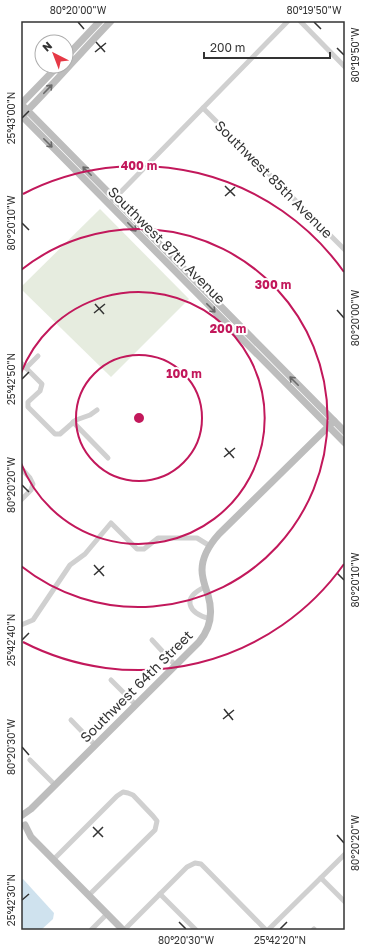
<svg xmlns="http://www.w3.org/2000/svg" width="366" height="951" viewBox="0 0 366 951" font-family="'Golos Text',sans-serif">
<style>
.green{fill:#e6ecdf}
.water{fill:#cfe2ee}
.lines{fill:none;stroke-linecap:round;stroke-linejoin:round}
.street{stroke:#d0d0d0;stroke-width:5}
.secondary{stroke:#bdbdbd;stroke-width:7}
.oneway{stroke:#6a6a6a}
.ticks{fill:none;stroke:#333;stroke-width:1.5}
.ring{fill:none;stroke:#c2185b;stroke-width:2}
.labels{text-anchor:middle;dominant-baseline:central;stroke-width:4;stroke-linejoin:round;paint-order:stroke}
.street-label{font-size:14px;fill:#333;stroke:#fff}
.centre{fill:#c2185b;stroke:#fff;stroke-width:2}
.ring-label{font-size:12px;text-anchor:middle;font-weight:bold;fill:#c2185b;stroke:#fff;stroke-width:4;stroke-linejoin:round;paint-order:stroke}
.neatline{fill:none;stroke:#333;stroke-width:1.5}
.ticks-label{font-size:10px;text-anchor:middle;fill:#333}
</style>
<rect width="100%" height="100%" fill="#fff"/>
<path class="green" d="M100 209 189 299 111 377 21 289V287Z"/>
<path class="water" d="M21 879H23L54 913 53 919 41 930H21Z"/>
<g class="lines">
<g class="street">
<path d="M300 21 345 67"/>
<path d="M203 108 345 250"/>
<path d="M109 204 288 21"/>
<path d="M21 363 42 384 40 391 28 402V407L55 434H60L76 420 90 415 97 410"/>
<path d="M26 368 38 356"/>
<path d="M73 422 108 458"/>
<path d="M21 468 30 478 33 484 31 490 21 500"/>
<path d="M205 587C181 598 188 613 210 619"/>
<path d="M21 625 33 620 70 565 85 554 111 523 137 549H144L158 538H197L210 546"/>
<path d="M152 640 176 666"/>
<path d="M111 680 136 705"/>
<path d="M71 720 95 745"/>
<path d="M30 760 55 785"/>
<path d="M54 859 117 796 123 792 128 793 133 795 153 816 157 821 155 830 89 895"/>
<path d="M321 878 345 902"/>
<path d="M160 894 196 930"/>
<path d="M91 930 107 914"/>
<path d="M124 930 187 867 195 863 201 864 205 868 266 930"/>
<path d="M268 930 345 854"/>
<path d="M313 930 314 929"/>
</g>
<g class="secondary">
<path d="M66 57 100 21"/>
<path d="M21 104 345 432"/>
<path d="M21 104 58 66"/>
<path d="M24 114C54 84 81 52 111 21"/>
<path d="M21 115 345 443"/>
<path d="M21 816 31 809 199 642C211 628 213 612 208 595 205 586 202 579 202 570 202 556 210 544 219 534L334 421"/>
<path d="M25 825 31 837 123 930"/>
</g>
</g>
<defs><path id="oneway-shaft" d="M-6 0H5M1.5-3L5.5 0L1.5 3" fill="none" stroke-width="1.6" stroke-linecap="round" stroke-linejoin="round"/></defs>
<g class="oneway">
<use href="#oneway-shaft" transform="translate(48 89) rotate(-46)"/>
<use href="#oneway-shaft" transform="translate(48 143) rotate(45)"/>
<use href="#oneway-shaft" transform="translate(87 171) rotate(-135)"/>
<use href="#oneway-shaft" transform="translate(132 227) rotate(45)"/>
<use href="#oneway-shaft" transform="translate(211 308) rotate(45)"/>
<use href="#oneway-shaft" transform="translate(294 381) rotate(-135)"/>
</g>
<path class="ticks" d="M78 22 84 29M314 22 321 29M96 42 105 52M337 48 344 55M95 52 106 43M22 118 29 111M225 186 235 196M225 196 235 187M22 223 29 230M95 304 104 314M337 310 344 318M94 313 105 304M22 379 29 372M225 448 234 458M224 457 235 448M22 485 29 492M94 565 104 576M337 573 344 580M94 575 104 566M22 640 29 633M224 709 233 720M223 719 234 710M22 747 29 755M93 827 103 837M337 835 344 843M93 837 103 827M22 900 29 894M179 922 186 929M280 929 287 922"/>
<g class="ring">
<circle cx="139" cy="418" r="63"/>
<path d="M21 373A126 126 0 1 1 21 463"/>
<path d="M21 270A189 189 0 1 1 21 566"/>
<path d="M344 564A252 252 0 0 1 23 642M23 194A252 252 0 0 1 344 272"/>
</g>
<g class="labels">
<g class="street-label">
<text transform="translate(274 179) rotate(45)">Southwest 85th Avenue</text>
<text transform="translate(167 245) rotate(45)">Southwest 87th Avenue</text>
<text transform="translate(136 686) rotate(-45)">Southwest 64th Street</text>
</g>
</g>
<circle cx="139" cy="418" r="6" class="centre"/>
<g class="ring-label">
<text x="139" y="170">400 m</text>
<text x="273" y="289">300 m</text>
<text x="228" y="333">200 m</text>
<text x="184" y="378">100 m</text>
</g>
<rect width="366" height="951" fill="none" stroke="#ffffff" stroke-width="44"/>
<g transform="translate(54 54) rotate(318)"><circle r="19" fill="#ffffff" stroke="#adadad"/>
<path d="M0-3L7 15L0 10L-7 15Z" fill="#e63946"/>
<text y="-6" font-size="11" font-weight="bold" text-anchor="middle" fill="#333333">N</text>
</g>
<path d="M204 52v6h126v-6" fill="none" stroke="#333333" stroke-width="2"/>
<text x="210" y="52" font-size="12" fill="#333333" stroke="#ffffff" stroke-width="3" paint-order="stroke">200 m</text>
<rect x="22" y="22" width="322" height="907" class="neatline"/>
<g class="ticks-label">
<text x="78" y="14">80°20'00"W</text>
<text x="314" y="14">80°19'50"W</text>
<text transform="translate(355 55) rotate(-90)" y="4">80°19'50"W</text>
<text transform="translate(11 118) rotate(-90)" y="4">25°43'00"N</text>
<text transform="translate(11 223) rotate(-90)" y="4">80°20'10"W</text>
<text transform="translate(355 318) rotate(-90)" y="4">80°20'00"W</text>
<text transform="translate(11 379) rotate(-90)" y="4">25°42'50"N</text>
<text transform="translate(11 485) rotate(-90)" y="4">80°20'20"W</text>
<text transform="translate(355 580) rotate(-90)" y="4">80°20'10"W</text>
<text transform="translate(11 640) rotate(-90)" y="4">25°42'40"N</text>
<text transform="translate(11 747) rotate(-90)" y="4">80°20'30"W</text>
<text transform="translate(355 843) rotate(-90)" y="4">80°20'20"W</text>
<text transform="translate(11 900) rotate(-90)" y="4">25°42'30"N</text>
<text x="186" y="944">80°20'30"W</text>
<text x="280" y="944">25°42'20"N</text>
</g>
</svg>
